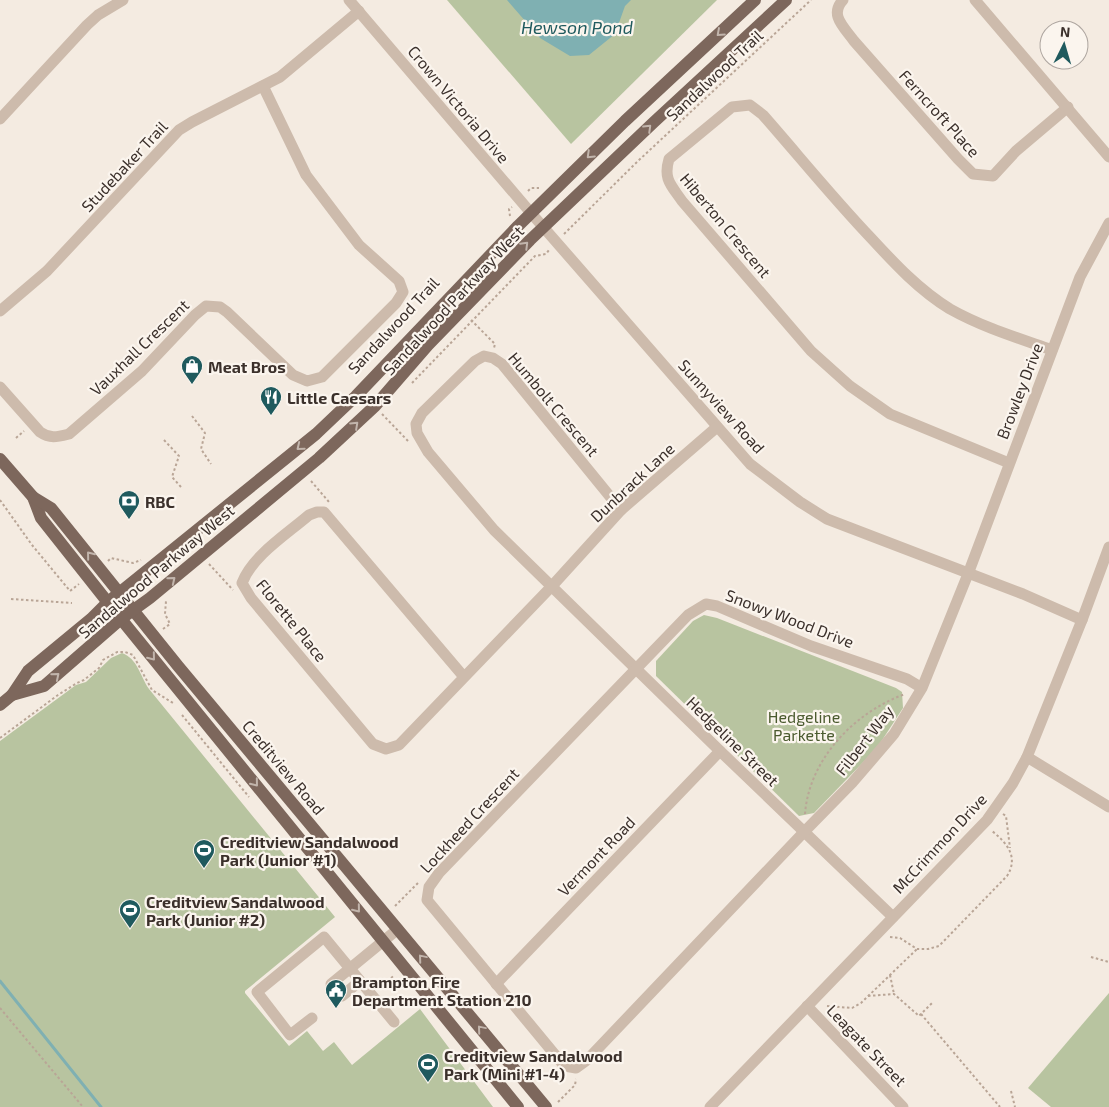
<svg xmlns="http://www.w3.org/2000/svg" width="1109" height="1107" viewBox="0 0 1109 1107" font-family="'Exo 2',sans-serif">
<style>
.green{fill:#b8c4a0}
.water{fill:#7fb0b2}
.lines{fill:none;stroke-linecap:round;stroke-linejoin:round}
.stream{stroke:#7fb0b2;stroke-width:3}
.path{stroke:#b9a596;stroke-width:2;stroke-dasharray:2.5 2.5;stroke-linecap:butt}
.minor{stroke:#cdbbac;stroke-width:11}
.major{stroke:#7d675c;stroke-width:12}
.oneway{stroke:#c2b5ac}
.labels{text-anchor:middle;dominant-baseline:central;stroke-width:4.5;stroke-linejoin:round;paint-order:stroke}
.street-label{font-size:16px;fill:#3b302b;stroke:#fbf5ee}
.poi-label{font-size:16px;font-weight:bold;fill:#3b302b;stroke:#fbf5ee;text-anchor:start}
.park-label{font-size:16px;fill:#4a5a2e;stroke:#fbf5ee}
.water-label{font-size:18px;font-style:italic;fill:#1f5a5e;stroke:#fbf5ee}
</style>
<rect width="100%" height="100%" fill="#f4ebe1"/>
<g class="green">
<path d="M447 0H717L571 144Z"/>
<path d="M704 615 717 618 896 688 902 692 903 708 877 748 814 813 799 816 656 676V661L693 621Z"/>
<path d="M122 653C138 659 140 676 149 689L335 917 245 991V993L289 1046 307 1031 323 1051 334 1042 352 1065 420 1009 493 1107H0V741L76 685 86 682 111 658Z"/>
<path d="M1109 993V1107H1051L1028 1088Z"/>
</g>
<path class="water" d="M507 0H631L625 6 615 34 589 55 570 56 540 38Z"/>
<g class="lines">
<path class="stream" d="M0 981 101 1107"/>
<g class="path">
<path d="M528 191 531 188H539"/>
<path d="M510 216 509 209 512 207"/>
<path d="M564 234 638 161 811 0"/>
<path d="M471 320 495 344 494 348"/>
<path d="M412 383 535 256 546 254 549 250"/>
<path d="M382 414 408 441"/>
<path d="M192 416 205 433 201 449 211 464"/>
<path d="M16 438 24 431"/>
<path d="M164 440 179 456 172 477 181 487"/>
<path d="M311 481 329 502"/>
<path d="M0 500 32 545 70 591 79 584"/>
<path d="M108 561 111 558 133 563 141 560"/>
<path d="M209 564 233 590"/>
<path d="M11 599 72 603"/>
<path d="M163 629 170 624 165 614 166 601"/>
<path d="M182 715 249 797"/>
<path d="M0 738 58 695 77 683 84 680 99 668 103 660 117 652H125L133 655 152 690 173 703"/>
<path d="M805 814C809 759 855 712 905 694"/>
<path d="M1003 814 1006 816 1010 848"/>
<path d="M395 906 418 883"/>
<path d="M890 937 900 938 917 949H928L939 946 1007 876C1019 857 1007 843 992 831"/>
<path d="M1091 957 1109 962"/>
<path d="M890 975 894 994"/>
<path d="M379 987 395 975"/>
<path d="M868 996 894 994 919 1016 932 1003"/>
<path d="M827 1006 852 1008 861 1003 917 949"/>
<path d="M0 1008 83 1107"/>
<path d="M921 1014 1000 1107"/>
<path d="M1011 1091 1015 1107"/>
<path d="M558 1102 575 1085 576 1079"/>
</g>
<g class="minor">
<path d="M349 0 531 213 750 464 800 502 827 519 1023 594 1082 620"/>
<path d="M843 0C829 15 844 27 854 41L958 159 973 174 993 176 1016 151 1068 107"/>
<path d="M975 0 1109 157"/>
<path d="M0 119 87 25 98 15 123 0"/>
<path d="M0 311 47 271 179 130 192 122 280 77 359 11"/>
<path d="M0 387 40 432C50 439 57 437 69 434L142 371 195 315 206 306 220 307 227 312 293 375 307 381 322 377 396 303 403 292 399 281 359 245 306 175 263 86"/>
<path d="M1009 463 890 414 850 386 811 351 682 201C671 185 663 179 669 159L732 107 750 105 763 115C799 156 833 198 871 238 895 264 919 290 950 309 982 327 1018 338 1052 350"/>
<path d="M621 510 502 364 493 358 484 356 475 361 422 413 416 424 417 433 428 452 494 530 720 751 893 917"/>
<path d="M464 677 324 512H317L309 515C287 534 252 556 242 583L251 598 373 744 386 749 399 745 552 586 621 510 717 427"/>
<path d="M922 688 907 679 811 646 717 606 706 604 688 615 439 873 429 887 427 900 561 1062 565 1066 576 1068 587 1060 804 832 852 783 894 734 922 688 968 574 1080 277 1109 223"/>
<path d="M1027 757 1109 807"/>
<path d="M331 984 398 929"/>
<path d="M496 984 720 751"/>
<path d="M342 996 360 981"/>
<path d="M807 1006 903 1107"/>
<path d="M312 1018 290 1035 257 992 324 937 394 1022"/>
<path d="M710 1107 987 820 1013 783 1027 757 1082 620 1109 547"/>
</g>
<g class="major">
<path d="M0 459 33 497 41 518 121 619 518 1107"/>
<path d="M33 497 51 508 178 666 546 1107"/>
<path d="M12 695 44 686 121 619 150 598 319 458 375 406 428 345 530 240 654 122 786 0"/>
<path d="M0 705 12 695 28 671 91 619 108 602 316 434 356 396 518 226 625 121 755 0"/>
</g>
</g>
<defs><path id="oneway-chevron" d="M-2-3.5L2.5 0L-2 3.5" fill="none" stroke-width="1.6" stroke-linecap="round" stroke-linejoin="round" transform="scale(1.25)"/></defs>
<g class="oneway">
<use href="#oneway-chevron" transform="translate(720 33) rotate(138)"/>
<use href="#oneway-chevron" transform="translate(648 128) rotate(-44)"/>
<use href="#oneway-chevron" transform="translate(590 155) rotate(136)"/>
<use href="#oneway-chevron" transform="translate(525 245) rotate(-45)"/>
<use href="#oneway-chevron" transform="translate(355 425) rotate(-43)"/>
<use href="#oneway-chevron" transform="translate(300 447) rotate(141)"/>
<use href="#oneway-chevron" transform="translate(90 555) rotate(-129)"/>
<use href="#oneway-chevron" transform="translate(172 580) rotate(-39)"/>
<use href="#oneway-chevron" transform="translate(152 657) rotate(51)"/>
<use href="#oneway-chevron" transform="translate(56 676) rotate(-40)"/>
<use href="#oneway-chevron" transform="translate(255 783) rotate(51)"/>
<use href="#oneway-chevron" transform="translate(357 909) rotate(51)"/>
<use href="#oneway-chevron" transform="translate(422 958) rotate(-130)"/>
<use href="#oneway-chevron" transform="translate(481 1029) rotate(-130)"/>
</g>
<defs>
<g id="shop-pin" transform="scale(1.125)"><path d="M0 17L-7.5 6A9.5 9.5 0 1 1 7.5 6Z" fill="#1f5a5e" stroke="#fbf5ee"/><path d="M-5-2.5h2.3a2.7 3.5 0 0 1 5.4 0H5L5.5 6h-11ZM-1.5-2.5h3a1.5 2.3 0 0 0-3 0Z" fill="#fff"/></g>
<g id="restaurant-pin" transform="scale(1.125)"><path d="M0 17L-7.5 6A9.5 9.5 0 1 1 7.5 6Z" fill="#1f5a5e" stroke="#fbf5ee"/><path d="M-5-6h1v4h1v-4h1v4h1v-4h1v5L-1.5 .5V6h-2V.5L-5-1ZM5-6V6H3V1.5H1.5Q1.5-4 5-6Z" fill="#fff"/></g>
<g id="bank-pin" transform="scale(1.125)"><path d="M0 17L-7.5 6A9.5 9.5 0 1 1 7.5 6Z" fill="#1f5a5e" stroke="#fbf5ee"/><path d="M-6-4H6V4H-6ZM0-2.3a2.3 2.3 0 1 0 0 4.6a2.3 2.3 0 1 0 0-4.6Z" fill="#fff"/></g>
<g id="stadium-pin" transform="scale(1.125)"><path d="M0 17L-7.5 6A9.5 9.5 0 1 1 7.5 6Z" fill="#1f5a5e" stroke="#fbf5ee"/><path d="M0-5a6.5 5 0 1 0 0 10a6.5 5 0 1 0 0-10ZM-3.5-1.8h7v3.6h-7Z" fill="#fff"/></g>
<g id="civic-pin" transform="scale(1.125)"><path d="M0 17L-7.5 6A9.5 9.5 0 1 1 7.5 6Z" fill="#1f5a5e" stroke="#fbf5ee"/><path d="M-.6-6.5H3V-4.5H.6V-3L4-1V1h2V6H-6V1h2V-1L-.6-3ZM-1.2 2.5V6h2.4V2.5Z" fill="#fff"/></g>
</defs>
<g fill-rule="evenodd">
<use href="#shop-pin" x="192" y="366"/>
<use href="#restaurant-pin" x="271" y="397"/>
<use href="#bank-pin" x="129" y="501"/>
<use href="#stadium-pin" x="204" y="850"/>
<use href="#stadium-pin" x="130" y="910"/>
<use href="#civic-pin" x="336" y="990"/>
<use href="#stadium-pin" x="428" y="1064"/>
</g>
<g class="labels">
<g class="street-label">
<text transform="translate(714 75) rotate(-43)">Sandalwood Trail</text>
<text transform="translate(459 104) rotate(50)">Crown Victoria Drive</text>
<text transform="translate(940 113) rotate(48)">Ferncroft Place</text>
<text transform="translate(124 166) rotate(-47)">Studebaker Trail</text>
<text transform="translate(726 225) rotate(50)">Hiberton Crescent</text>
<text transform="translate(453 300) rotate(-47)">Sandalwood Parkway West</text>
<text transform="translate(393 325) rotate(-47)">Sandalwood Trail</text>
<text transform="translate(139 347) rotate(-44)">Vauxhall Crescent</text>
<text transform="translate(1019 391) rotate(-69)">Browley Drive</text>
<text transform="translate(554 404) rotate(50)">Humbolt Crescent</text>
<text transform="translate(722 406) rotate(48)">Sunnyview Road</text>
<text transform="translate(632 482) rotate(-43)">Dunbrack Lane</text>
<text transform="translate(156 571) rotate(-40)">Sandalwood Parkway West</text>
<text transform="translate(790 618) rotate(21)">Snowy Wood Drive</text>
<text transform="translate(292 620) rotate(51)">Florette Place</text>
<text transform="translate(864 740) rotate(-52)">Filbert Way</text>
<text transform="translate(733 741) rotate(44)">Hedgeline Street</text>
<text transform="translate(284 767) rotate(50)">Creditview Road</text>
<text transform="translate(469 820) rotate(-47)">Lockheed Crescent</text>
<text transform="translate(939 843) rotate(-47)">McCrimmon Drive</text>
<text transform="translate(596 856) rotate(-46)">Vermont Road</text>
<text transform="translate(867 1045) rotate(46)">Leagate Street</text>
</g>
<g class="poi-label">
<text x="208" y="366">Meat Bros</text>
<text x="287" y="397">Little Caesars</text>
<text x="145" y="501">RBC</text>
<text x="220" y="841">Creditview Sandalwood<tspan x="220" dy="18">Park (Junior #1)</tspan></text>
<text x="146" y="901">Creditview Sandalwood<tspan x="146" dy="18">Park (Junior #2)</tspan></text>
<text x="352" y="981">Brampton Fire<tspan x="352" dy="18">Department Station 210</tspan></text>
<text x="444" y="1055">Creditview Sandalwood<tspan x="444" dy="18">Park (Mini #1-4)</tspan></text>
</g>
<g class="park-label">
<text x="804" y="716">Hedgeline<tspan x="804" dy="18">Parkette</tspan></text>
</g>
<g class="water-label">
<text x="577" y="27">Hewson Pond</text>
</g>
</g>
<g transform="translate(1064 45) rotate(5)"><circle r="24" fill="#fbf5ee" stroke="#aea6a0"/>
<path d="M0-4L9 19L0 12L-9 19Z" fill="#1f5a5e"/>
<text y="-8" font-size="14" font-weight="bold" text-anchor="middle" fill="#3b302b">N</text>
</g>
</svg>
